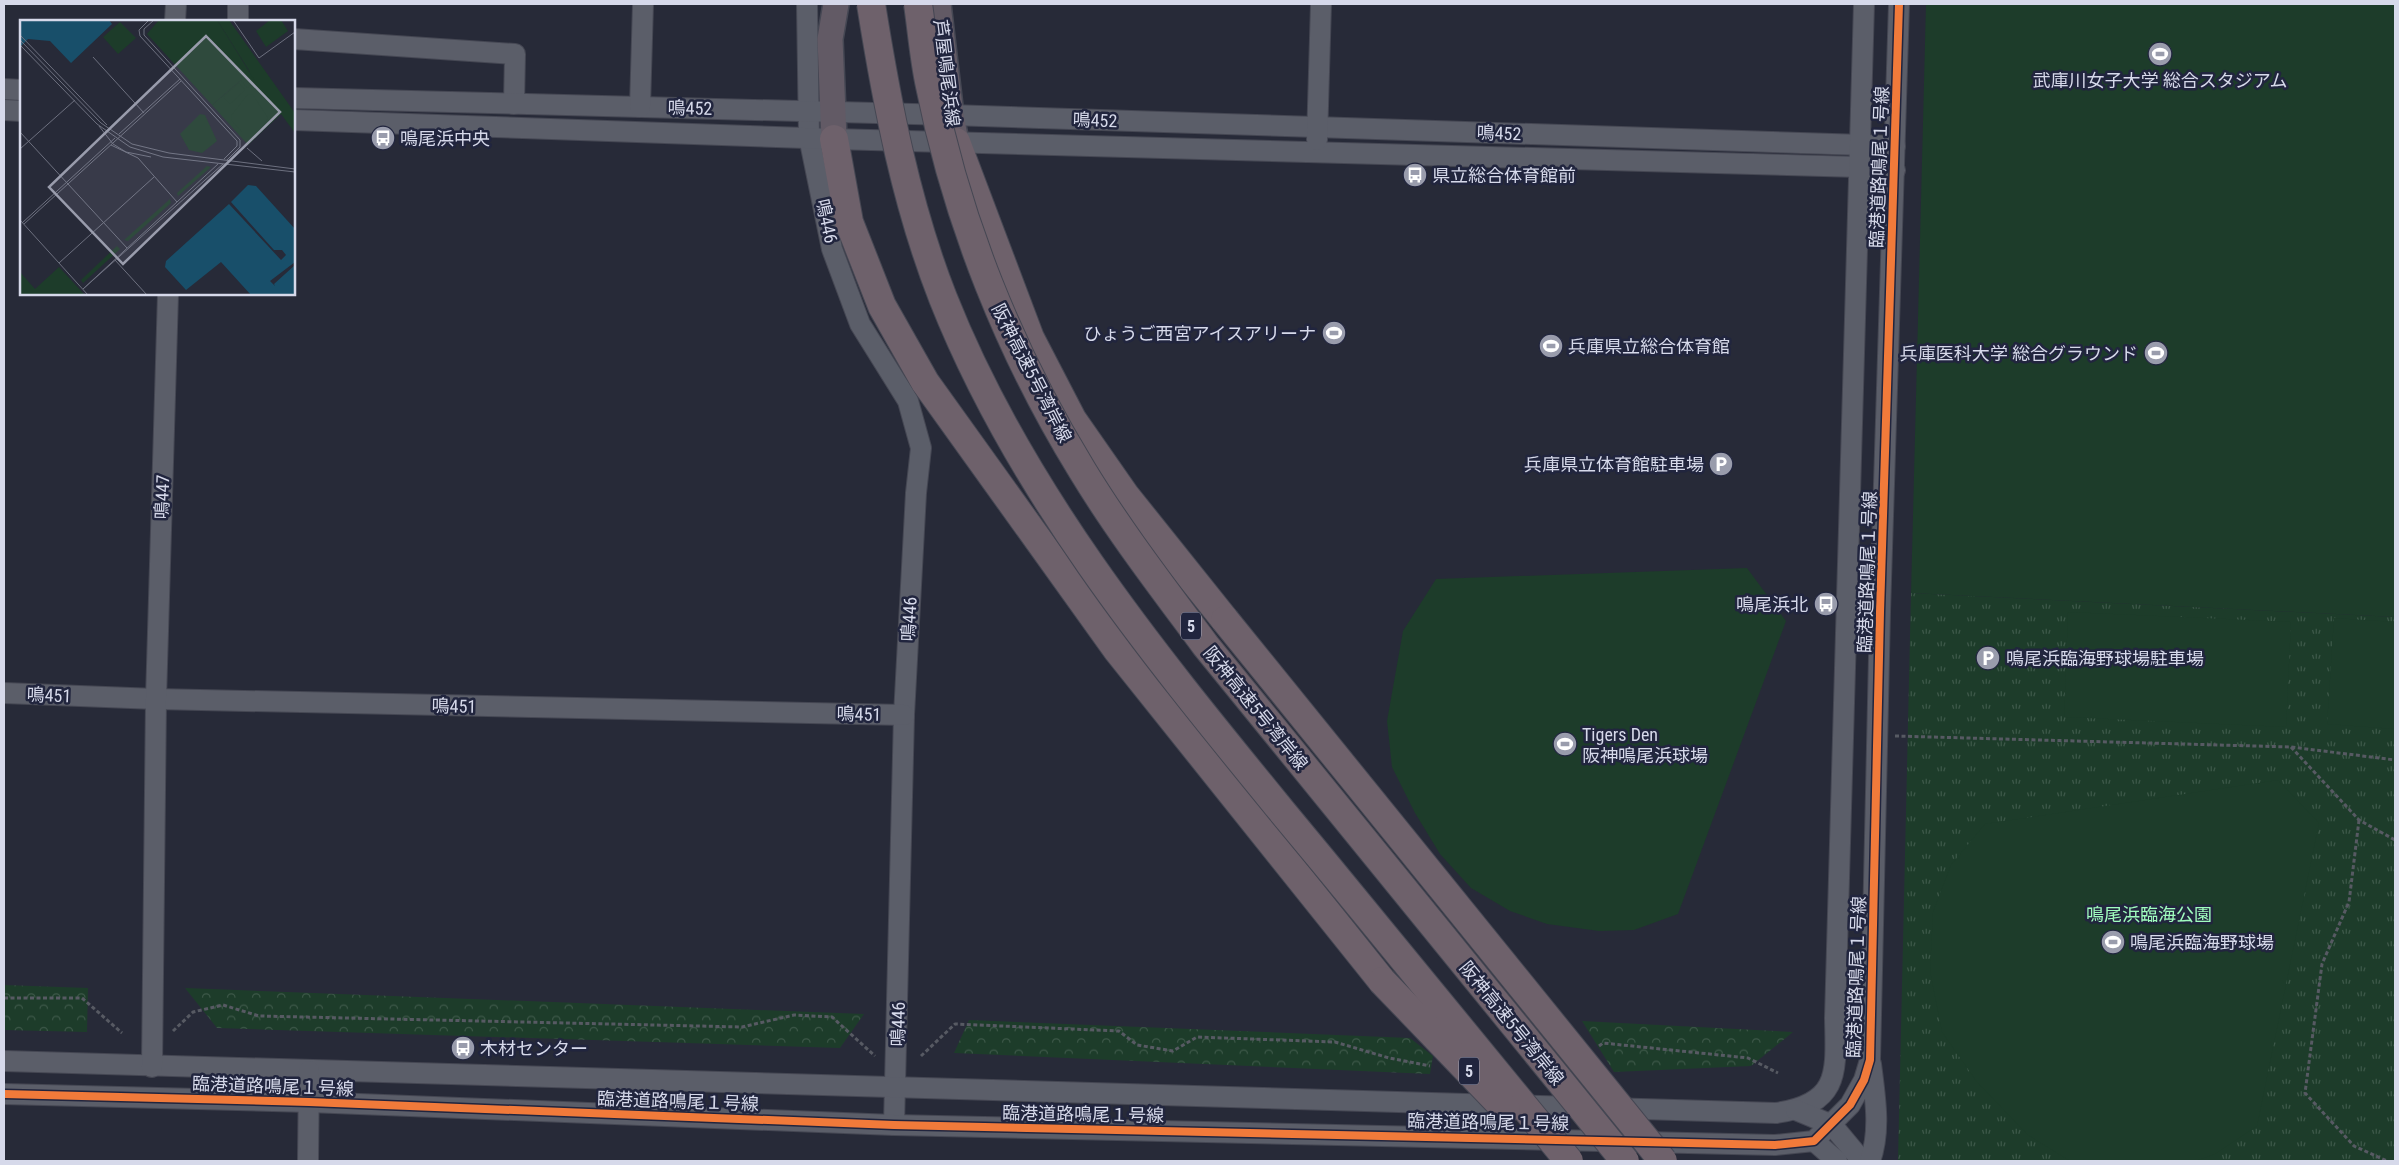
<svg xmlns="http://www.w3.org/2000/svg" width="2399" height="1165" viewBox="0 0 2399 1165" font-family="'Roboto Condensed','Noto Sans JP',sans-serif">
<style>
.forest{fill:url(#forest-crowns)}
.park{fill:url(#park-tufts)}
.garden{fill:#1d3c2a}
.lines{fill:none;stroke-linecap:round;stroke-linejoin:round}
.minor-casing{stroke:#454753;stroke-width:22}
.major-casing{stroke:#454753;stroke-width:28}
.highway-casing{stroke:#454753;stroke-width:30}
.path{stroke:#575a63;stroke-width:3;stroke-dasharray:4 2.5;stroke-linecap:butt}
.minor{stroke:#5b5e69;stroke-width:20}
.major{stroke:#625a65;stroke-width:25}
.highway{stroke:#6e616b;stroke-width:28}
.highway-bridge-casing{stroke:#454753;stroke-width:30;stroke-linecap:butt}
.highway-bridge{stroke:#6e616b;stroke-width:28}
.cycleway-casing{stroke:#21253e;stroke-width:11}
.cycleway{stroke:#f17a3a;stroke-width:8}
.labels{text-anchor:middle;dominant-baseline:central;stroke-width:5;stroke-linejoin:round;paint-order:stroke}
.shield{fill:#21253e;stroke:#a0a3b6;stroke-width:1}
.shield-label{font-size:16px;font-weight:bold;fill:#d6d9ea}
.street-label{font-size:18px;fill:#d6d9ea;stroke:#21253e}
.poi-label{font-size:18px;fill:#d6d9ea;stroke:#21253e;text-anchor:start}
.park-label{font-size:18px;fill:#a0fdbe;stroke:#21253e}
.inset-road{fill:none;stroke:#6d707f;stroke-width:1}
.view{fill:#999cac;fill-opacity:0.15;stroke:#999cac;stroke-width:2.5}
.inset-edge{fill:none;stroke:#d6d9ea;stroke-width:2.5}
</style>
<defs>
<pattern id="forest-crowns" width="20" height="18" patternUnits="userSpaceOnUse" patternTransform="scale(1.25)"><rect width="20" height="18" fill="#1d3c2a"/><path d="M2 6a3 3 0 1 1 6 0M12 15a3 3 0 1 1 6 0" fill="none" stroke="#3d5849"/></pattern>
<pattern id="park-tufts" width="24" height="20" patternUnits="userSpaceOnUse" patternTransform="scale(1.25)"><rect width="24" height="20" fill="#1d3c2a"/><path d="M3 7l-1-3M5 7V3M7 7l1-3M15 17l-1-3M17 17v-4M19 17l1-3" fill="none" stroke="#3d5849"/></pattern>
</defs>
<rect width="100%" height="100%" fill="#272a38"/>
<g class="forest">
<path d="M4 985 88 988 87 1032 4 1030Z"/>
<path d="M185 988 864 1014 840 1048 217 1028Z"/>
<path d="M969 1020 1410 1038 1433 1056 1430 1074 954 1053Z"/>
<path d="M1582 1021 1793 1032 1751 1066 1614 1072Z"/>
</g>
<path class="park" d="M1911 593 2395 617V1161H1898Z"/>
<g class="garden">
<path d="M1926 4H2395V617L1911 593Z"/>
<path d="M1747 568 1786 621 1678 914 1634 930 1599 931 1547 924 1510 911 1471 888 1440 854 1415 813 1392 767 1387 721 1403 631 1436 579Z"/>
<path d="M2068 612 2291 622 2286 727 2064 717Z"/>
<path d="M2334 618 2395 622V729L2327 724Z"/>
<path d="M2278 780 2319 823 2257 1126 2215 1154 2196 1161H2070L2028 1135 1977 1082 1942 1032 1930 971 1933 912 1951 865 1985 824Z"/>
</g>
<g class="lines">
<g class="minor-casing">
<g id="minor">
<path d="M238 4V21"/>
<path d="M807 4 809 137 832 249 860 324 908 401 921 448 916 493 904 715 894 1125"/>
<path d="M175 21 176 4"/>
<path d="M294 39 515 54 514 104"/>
<path d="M4 89 21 90"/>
<path d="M294 98 951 115 1895 146"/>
<path d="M640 107 643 4"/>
<path d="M4 110 21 111"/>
<path d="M294 120 834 139 1859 167 1895 170"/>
<path d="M1317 140 1321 4"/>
<path d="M4 693 156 699 904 715"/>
<path d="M4 1061 1776 1113C1841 1104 1836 1071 1835 1018L1864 4"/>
<path d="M152 1067 156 699 168 294"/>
<path d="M4 1094 309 1102 894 1125 1775 1145 1814 1141 1850 1105 1864 1080 1870 1060 1880 612 1899 4"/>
<path d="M1796 1110 1832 1125 1862 1161"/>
<path d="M1814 1141 1837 1161"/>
<path d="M308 1161 309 1071"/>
<path d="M1870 1161C1881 1131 1875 1096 1871 1064"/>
</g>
</g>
<g class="major-casing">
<g id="major">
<path d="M938 4 951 115 956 142"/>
<path d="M834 139 830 39 836 4"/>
</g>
</g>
<g class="highway-casing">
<g id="highway">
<path d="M834 139 849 222 882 306 925 382 1118 651 1382 981"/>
<path d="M956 142 1030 338 1072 419 1125 495 1225 620"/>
</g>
</g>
<g class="path">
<path d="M1895 736 2291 747 2395 760"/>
<path d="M2291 747 2359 820 2395 840"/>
<path d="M2359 820 2349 902 2322 964 2305 1093 2354 1146 2387 1161"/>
<path d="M4 998H82L122 1033"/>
<path d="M173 1031 193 1012 223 1005 259 1016 742 1027 794 1015 832 1017 875 1056"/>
<path d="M1599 1046 1603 1043 1748 1058 1778 1073"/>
<path d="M921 1056 955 1024 1119 1031 1137 1045 1173 1051 1197 1037 1335 1042 1389 1058 1430 1066"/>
</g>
<use href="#minor" class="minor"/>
<use href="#major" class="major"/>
<use href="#highway" class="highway"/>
<g class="highway-bridge-casing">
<g id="highway-bridge">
<path d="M871 4C887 104 906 204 943 298 1019 490 1151 651 1280 809 1377 926 1473 1044 1569 1161"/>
<path d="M918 4C922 31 924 59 930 86 957 221 1010 353 1082 470 1119 531 1163 588 1206 646L1625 1161"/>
<path d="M1225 620 1663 1161"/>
<path d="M1382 981 1506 1110"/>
</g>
</g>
<use href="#highway-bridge" class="highway-bridge"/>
<g class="cycleway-casing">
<path id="cycleway" d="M4 1094 309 1102 894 1125 1775 1145 1814 1141 1850 1105 1864 1080 1870 1060 1880 612 1899 4"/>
</g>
<use href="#cycleway" class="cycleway"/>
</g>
<defs>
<g id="stadium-disc" transform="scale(1.25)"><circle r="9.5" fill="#999cac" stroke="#21253e"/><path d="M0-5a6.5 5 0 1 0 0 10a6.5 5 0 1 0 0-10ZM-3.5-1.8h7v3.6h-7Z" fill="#fff"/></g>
<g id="bus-disc" transform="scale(1.25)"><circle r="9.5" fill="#999cac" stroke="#21253e"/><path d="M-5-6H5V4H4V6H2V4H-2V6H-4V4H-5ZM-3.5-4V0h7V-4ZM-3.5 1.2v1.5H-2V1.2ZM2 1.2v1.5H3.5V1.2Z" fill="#fff"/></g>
<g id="parking-disc" transform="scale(1.25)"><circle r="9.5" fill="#999cac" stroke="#21253e"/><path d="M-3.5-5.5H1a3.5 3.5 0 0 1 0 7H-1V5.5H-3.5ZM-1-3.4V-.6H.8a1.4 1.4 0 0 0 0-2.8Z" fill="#fff"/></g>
</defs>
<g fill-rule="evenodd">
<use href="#stadium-disc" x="2160" y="54"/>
<use href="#bus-disc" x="383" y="138"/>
<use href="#bus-disc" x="1415" y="175"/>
<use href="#stadium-disc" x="1334" y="333"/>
<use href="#stadium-disc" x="1551" y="346"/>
<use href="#stadium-disc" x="2156" y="353"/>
<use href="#parking-disc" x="1721" y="464"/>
<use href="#bus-disc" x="1826" y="604"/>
<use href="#parking-disc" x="1988" y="658"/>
<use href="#stadium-disc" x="1565" y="744"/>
<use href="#stadium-disc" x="2113" y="942"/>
<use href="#bus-disc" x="463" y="1048"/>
</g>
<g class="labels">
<g class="shield">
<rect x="1181" y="612.5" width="20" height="27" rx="4"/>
<rect x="1459" y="1057.5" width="20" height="27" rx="4"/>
</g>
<g class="shield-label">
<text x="1191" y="626">5</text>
<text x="1469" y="1071">5</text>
</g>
<g class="street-label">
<text transform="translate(947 73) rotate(83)">芦屋鳴尾浜線</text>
<text transform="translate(690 108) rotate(1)">鳴452</text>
<text transform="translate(1095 120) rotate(2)">鳴452</text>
<text transform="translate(1499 133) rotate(2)">鳴452</text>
<text transform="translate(1879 167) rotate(-88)">臨港道路鳴尾１号線</text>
<text transform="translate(827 221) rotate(78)">鳴446</text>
<text transform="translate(1032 373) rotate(63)">阪神高速5号湾岸線</text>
<text transform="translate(162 497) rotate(-88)">鳴447</text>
<text transform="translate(1867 572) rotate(-88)">臨港道路鳴尾１号線</text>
<text transform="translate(909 619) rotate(-87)">鳴446</text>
<text transform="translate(49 695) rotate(2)">鳴451</text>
<text transform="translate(454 706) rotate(1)">鳴451</text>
<text transform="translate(1256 708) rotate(51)">阪神高速5号湾岸線</text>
<text transform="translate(859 714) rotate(1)">鳴451</text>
<text transform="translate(1856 977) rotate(-88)">臨港道路鳴尾１号線</text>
<text transform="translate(1512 1023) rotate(51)">阪神高速5号湾岸線</text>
<text transform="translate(898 1024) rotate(-89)">鳴446</text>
<text transform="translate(273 1086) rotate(2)">臨港道路鳴尾１号線</text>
<text transform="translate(678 1101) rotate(2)">臨港道路鳴尾１号線</text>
<text transform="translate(1083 1114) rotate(1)">臨港道路鳴尾１号線</text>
<text transform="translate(1488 1122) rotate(1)">臨港道路鳴尾１号線</text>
</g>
<g class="poi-label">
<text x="2160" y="80" text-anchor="middle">武庫川女子大学 総合スタジアム</text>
<text x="400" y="138">鳴尾浜中央</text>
<text x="1432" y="175">県立総合体育館前</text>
<text x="1316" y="333" text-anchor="end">ひょうご西宮アイスアリーナ</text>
<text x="1568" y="346">兵庫県立総合体育館</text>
<text x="2138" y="353" text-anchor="end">兵庫医科大学 総合グラウンド</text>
<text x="1704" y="464" text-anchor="end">兵庫県立体育館駐車場</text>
<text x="1808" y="604" text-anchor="end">鳴尾浜北</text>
<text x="2006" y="658">鳴尾浜臨海野球場駐車場</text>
<text x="1582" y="734">Tigers Den<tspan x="1582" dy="21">阪神鳴尾浜球場</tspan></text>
<text x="2130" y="942">鳴尾浜臨海野球場</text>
<text x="480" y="1048">木材センター</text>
</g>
<g class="park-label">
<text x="2149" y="914">鳴尾浜臨海公園</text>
</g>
</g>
<g transform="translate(20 20)">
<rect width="275" height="275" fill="#272a38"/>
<path d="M187 146 191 147 158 176 157 173ZM150 179 151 183 108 221 104 220ZM97 226 100 229 63 263 61 260Z" fill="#1d3c2a"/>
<path d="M197 0H209L275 93V113L261 94 228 125 192 85 230 52ZM100 2 116 18 98 34 83 17ZM39 247 64 274 0 275V252L15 269Z" fill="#1d3c2a"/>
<path d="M139 0H197L235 61 227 68 221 60 192 85 127 14ZM250 0H261L268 11 246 27 236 11ZM219 63 225 70 210 84 203 77ZM228 74 233 75 248 98 239 112H222L212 101 211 96ZM180 94 185 95 197 121 182 133 169 130 160 114Z" fill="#1d3c2a"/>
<path d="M0 0H89L92 4 51 43 30 21 8 19 0 27ZM228 165 236 166 275 209V242L250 261 255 266 254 264 275 245V275H231L201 242 166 270 145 247 146 241 209 184 261 240 266 235 262 230H254L211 182Z" fill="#184f6a"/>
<path class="inset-road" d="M129 0 119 10 120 16 217 121V126L204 139M134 0 124 9V15L220 120V127L207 140M213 0 239 38 275 12M0 15 87 105M0 20 81 103 112 124 149 133 275 149M0 25 77 104 110 127 143 137 275 152M73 37 124 93M79 106 93 124M0 112 107 228M99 114 160 59M93 124 106 132 131 137M91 125 118 138 157 182M227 128 242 141M0 129 55 80M0 200 68 275M2 203 95 118M4 204 161 61M95 240 127 275M39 243 134 157M63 269 203 144M63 269 198 144"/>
<path class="view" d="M186 16 260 92 103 244 29 167Z"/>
<rect width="275" height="275" class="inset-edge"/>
</g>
<rect width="2399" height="1165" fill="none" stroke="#d6d9ea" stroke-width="10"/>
</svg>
